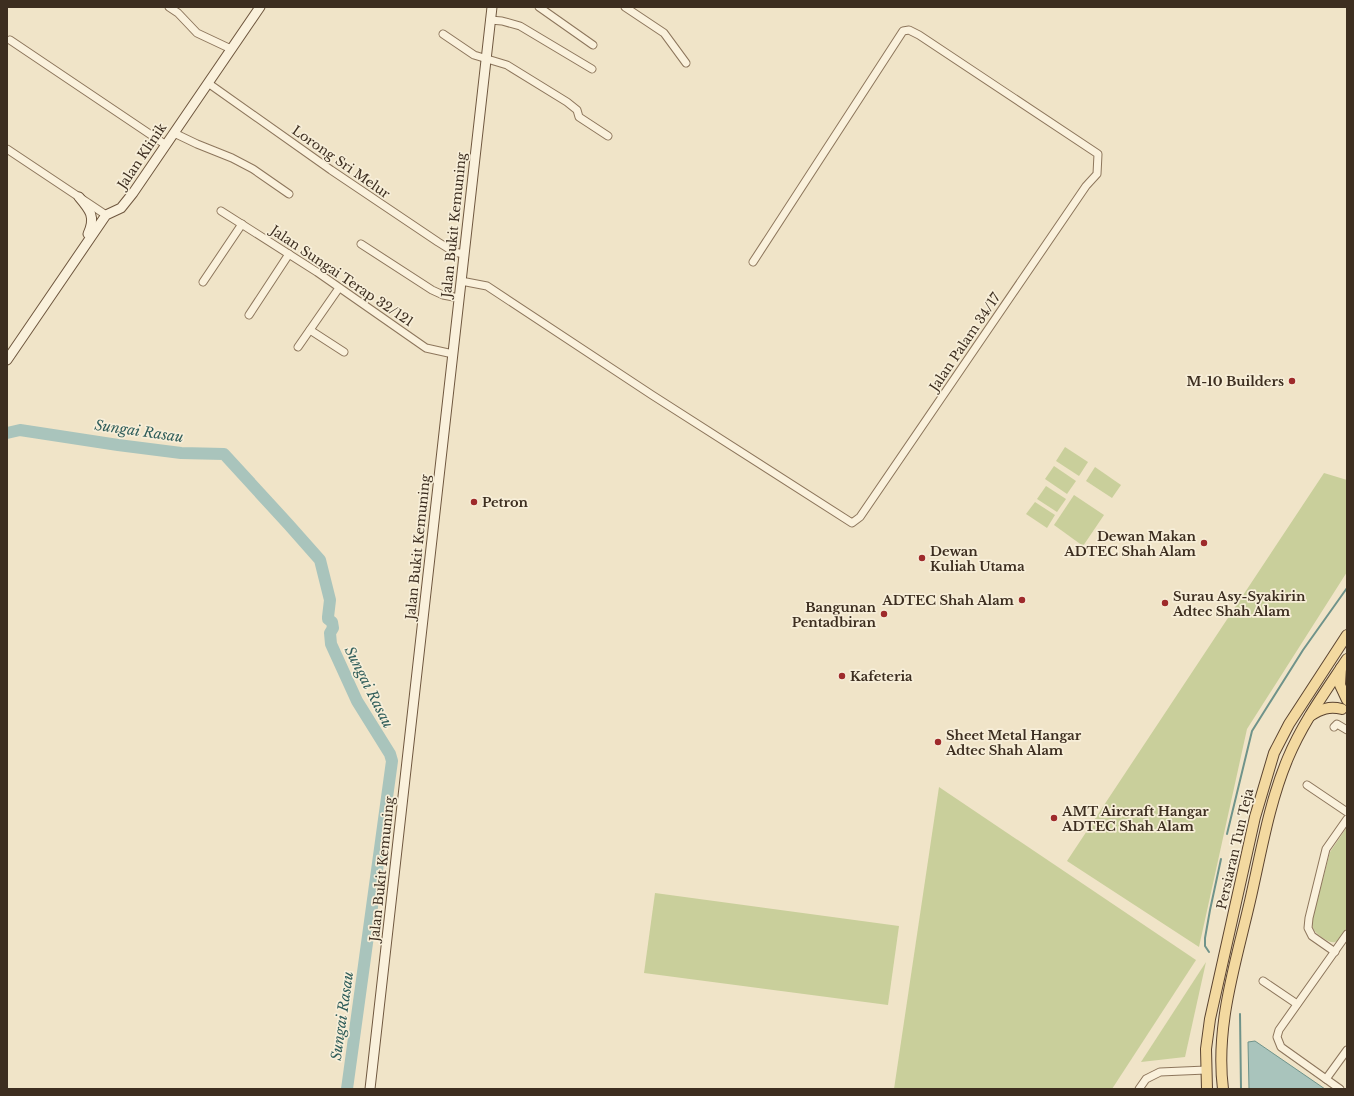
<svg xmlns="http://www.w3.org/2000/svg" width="1354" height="1096" viewBox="0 0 1354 1096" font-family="'Libre Baskerville',serif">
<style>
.green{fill:#c9cf9b}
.water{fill:#a9c4bc;stroke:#6f938a}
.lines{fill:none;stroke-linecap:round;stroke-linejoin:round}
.stream{stroke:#6f938a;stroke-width:2}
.river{stroke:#a9c4bc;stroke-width:12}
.street-casing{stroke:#8d765c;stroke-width:9}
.secondary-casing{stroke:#6f573f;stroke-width:11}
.primary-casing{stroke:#5b4430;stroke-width:12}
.street{stroke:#faf1dc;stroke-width:7}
.secondary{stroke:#faf1dc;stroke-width:9}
.primary{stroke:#f3d9a0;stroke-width:10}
.poi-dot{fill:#9e2a2b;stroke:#f7eed8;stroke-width:1.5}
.labels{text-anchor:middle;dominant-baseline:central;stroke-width:3.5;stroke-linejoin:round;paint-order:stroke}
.street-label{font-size:13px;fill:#3d2e20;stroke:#f7eed8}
.poi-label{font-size:13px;font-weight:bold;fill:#3d2e20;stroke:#f7eed8;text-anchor:start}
.water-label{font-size:14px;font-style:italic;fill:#2f5d5a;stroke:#f7eed8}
</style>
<rect width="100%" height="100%" fill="#f0e4c8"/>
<g class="green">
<path d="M1065 447 1088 462 1079 476 1056 461Z"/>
<path d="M1054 466 1076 481 1067 494 1045 479Z"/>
<path d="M1095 467 1121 485 1112 498 1086 481Z"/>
<path d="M1324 473 1347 480V572L1247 729 1199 947 1067 861Z"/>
<path d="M1046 486 1066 499 1057 512 1037 499Z"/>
<path d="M1074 495 1104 515 1083 546 1054 525Z"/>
<path d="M1035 502 1055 515 1047 528 1026 514Z"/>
<path d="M939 787 1196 960 1112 1089H894Z"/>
<path d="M1347 827V927C1344 931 1340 940 1335 942 1330 944 1317 935 1314 930 1312 927 1312 924 1312 921L1330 852Z"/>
<path d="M655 893 899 926 888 1005 644 973Z"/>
<path d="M1206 962 1185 1057 1141 1062Z"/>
</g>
<path class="water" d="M1255 1041 1325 1089H1249L1248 1042Z"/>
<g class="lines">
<g class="stream">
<path d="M1227 834 1252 731 1303 650 1347 588"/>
<path d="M1209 952 1205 946V938L1210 910 1221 859"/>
<path d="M1240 1014 1241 1089"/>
</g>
<path class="river" d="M7 433 20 430 118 445 181 453 224 454 289 525 320 560 330 600 328 617V619L332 622 333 628 330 633 331 644 357 701 390 754 392 761 347 1089"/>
<g class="street-casing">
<g id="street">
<path d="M169 7 178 13 197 33 231 49"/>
<path d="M539 7 593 45"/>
<path d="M625 7 664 33 686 63"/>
<path d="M490 20 502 21 520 26 592 69"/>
<path d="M443 34 474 55 507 65 567 102 577 110 579 117 608 136"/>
<path d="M10 40 166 145"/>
<path d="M208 83 331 170 438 242 454 252 464 254"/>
<path d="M174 133 197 144 232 158 253 169 289 194"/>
<path d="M7 149 106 215"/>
<path d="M221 211 317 272 426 348 453 354"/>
<path d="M361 244 432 290 443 295 459 298"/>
<path d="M461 281 487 286 652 395 852 523 860 517 1086 186 1097 174 1098 154 919 35 909 30 903 31 753 262"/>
<path d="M203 282 242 224"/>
<path d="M249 315 289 254"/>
<path d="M310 330 344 352"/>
<path d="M298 347 339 288"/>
<path d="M1334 727 1337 724 1347 730"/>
<path d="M1307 785 1347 812"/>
<path d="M1335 952 1312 936 1308 928 1309 918 1326 849 1347 819"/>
<path d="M1263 981 1297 1004"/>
<path d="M1326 1079 1347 1050"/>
<path d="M1139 1089 1146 1079 1160 1072 1206 1070"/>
<path d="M1340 1089 1281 1047 1277 1037 1279 1030 1347 934"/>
</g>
</g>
<g class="secondary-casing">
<g id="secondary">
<path d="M79 197C90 210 96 217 88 234"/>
<path d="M7 360 106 215 121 208 133 193 260 7"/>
<path d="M370 1089 492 7"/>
</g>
</g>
<g class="primary-casing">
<g id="primary">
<path d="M1341 668 1340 685 1347 700"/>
<path d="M1310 716C1321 709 1329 706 1342 709"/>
<path d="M1207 1089 1206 1049 1210 1019 1255 817 1274 753 1289 724 1347 635"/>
<path d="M1223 1089C1215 1026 1236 962 1250 901 1261 853 1269 803 1288 758 1303 722 1326 691 1347 659"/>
</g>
</g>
<use href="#street" class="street"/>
<use href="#secondary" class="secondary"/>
<use href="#primary" class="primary"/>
</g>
<g class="poi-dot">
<circle cx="1292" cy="381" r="4"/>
<circle cx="474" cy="502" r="4"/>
<circle cx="1204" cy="543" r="4"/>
<circle cx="922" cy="558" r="4"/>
<circle cx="1022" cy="600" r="4"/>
<circle cx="1165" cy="603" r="4"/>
<circle cx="884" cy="614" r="4"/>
<circle cx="842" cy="676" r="4"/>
<circle cx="938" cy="742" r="4"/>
<circle cx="1054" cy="818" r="4"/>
</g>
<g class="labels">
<g class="street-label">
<text transform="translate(142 156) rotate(-56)">Jalan Klinik</text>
<text transform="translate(341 162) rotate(35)">Lorong Sri Melur</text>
<text transform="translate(454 225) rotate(-84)">Jalan Bukit Kemuning</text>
<text transform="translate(342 276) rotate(34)">Jalan Sungai Terap 32/121</text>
<text transform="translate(965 342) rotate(-56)">Jalan Palam 34/17</text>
<text transform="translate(418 547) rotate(-84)">Jalan Bukit Kemuning</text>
<text transform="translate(1235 849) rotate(-77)">Persiaran Tun Teja</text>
<text transform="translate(382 869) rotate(-84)">Jalan Bukit Kemuning</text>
</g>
<g class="poi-label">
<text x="1284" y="381" text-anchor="end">M-10 Builders</text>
<text x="482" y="502">Petron</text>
<text x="1196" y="536" text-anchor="end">Dewan Makan<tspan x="1196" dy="15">ADTEC Shah Alam</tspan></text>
<text x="930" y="551">Dewan<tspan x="930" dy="15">Kuliah Utama</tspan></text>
<text x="1173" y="596">Surau Asy-Syakirin<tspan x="1173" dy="15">Adtec Shah Alam</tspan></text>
<text x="1014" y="600" text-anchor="end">ADTEC Shah Alam</text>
<text x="876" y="607" text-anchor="end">Bangunan<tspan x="876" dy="15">Pentadbiran</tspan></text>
<text x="850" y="676">Kafeteria</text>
<text x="946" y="735">Sheet Metal Hangar<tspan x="946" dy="15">Adtec Shah Alam</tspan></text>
<text x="1062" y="811">AMT Aircraft Hangar<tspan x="1062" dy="15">ADTEC Shah Alam</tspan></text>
</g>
<g class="water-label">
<text transform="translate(139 431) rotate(8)">Sungai Rasau</text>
<text transform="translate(369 687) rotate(63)">Sungai Rasau</text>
<text transform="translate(342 1016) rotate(-82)">Sungai Rasau</text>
</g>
</g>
<rect width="1354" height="1096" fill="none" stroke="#3d2e20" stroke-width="16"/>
</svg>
